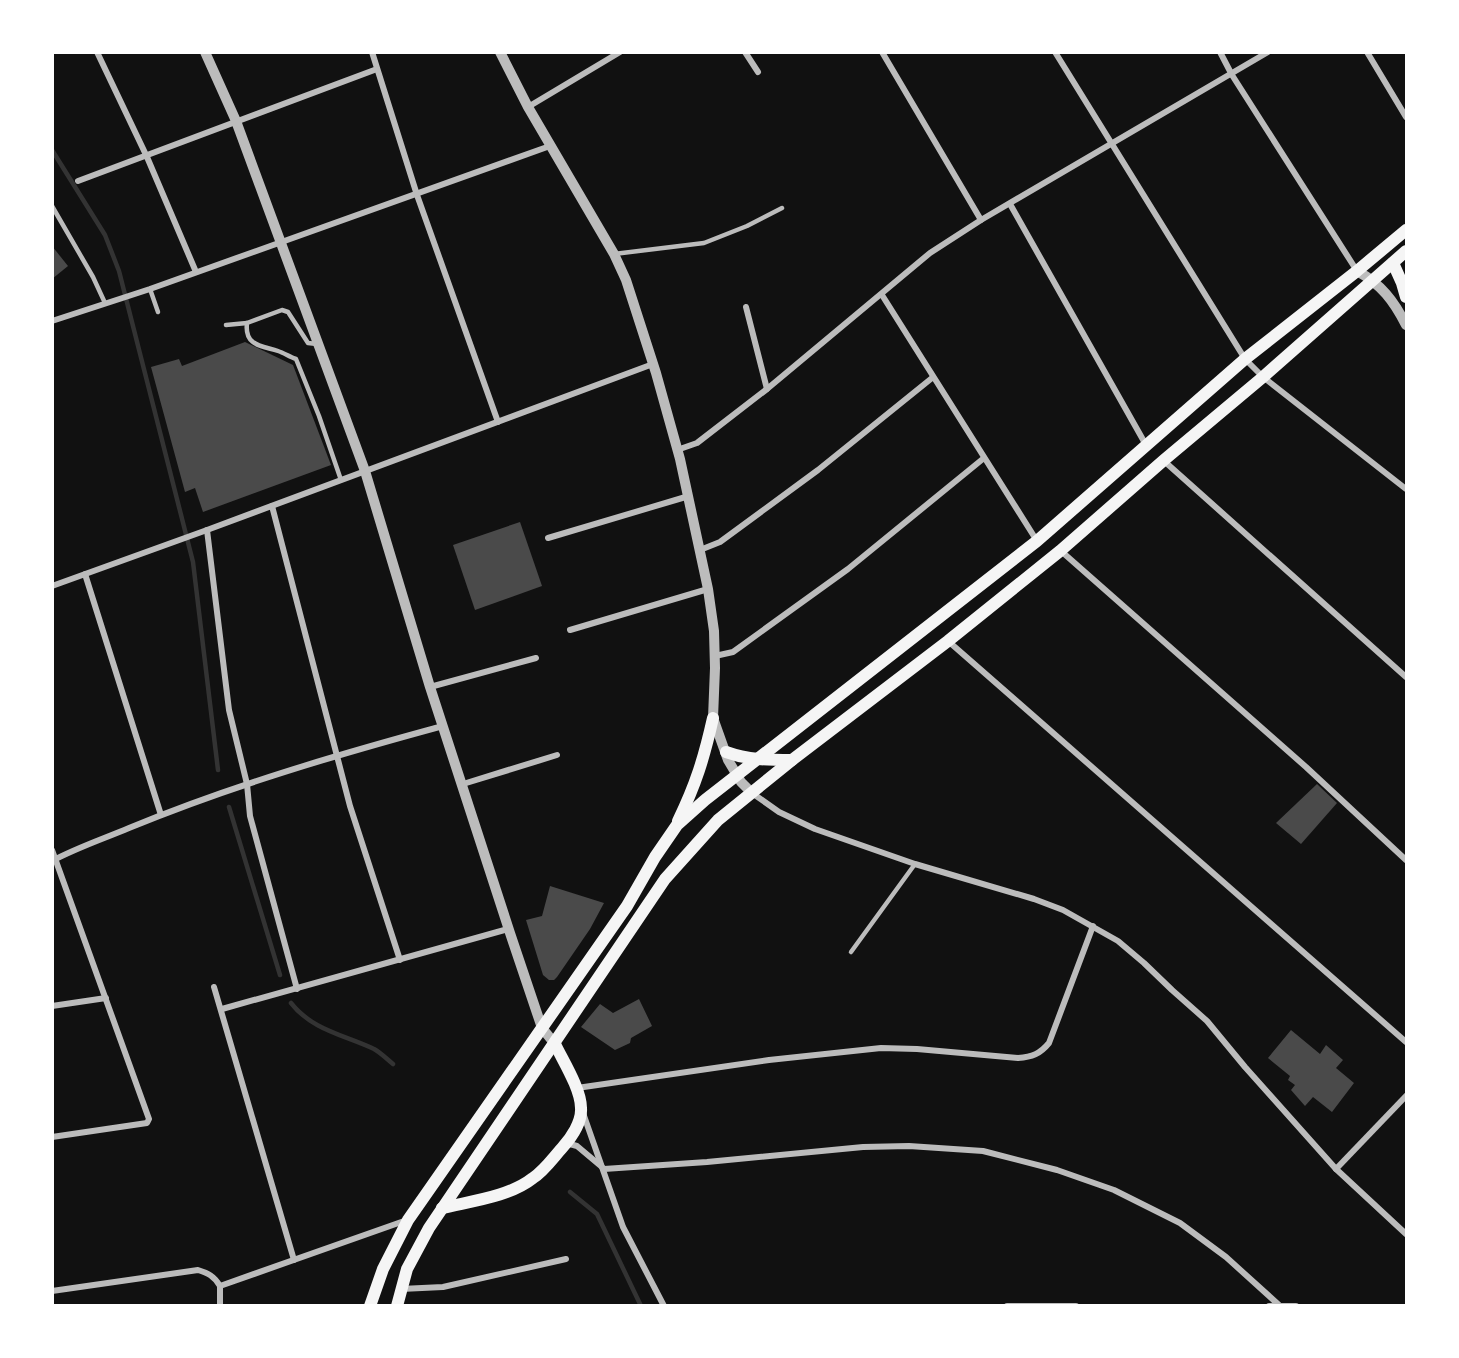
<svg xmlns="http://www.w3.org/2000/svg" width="1459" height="1358" viewBox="0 0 1459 1358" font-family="Figtree,sans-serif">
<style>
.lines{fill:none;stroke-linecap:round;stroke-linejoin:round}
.stream{stroke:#333;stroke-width:4.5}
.building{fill:#4a4a4a}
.service{stroke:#bcbcbc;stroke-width:4.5}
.minor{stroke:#bcbcbc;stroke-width:6}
.tertiary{stroke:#bcbcbc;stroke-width:10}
.secondary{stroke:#f5f5f5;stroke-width:12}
</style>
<rect width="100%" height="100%" fill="#111"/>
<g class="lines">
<g class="stream">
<path d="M52 150 105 235 119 271 193 562 218 770"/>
<path d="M229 807 280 975"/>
<path d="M291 1003C312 1030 344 1035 374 1049 381 1053 387 1059 393 1064"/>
<path d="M570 1192 597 1214 641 1306"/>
</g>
</g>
<g class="building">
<path d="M52 246 68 266 52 279Z"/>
<path d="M245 342 293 365 331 465 203 512 195 488 185 492 151 367 179 359 182 366Z"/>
<path d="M520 522 542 586 475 610 453 545Z"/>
<path d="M1317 784 1337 803 1301 844 1276 823Z"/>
<path d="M550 886 604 903 590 929 557 977 554 980H549L543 975 526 920 542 916Z"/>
<path d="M639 999 652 1026 631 1038 630 1043 615 1050 581 1027 600 1004 613 1013Z"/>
<path d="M1291 1030 1320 1054 1326 1045 1343 1060 1336 1068 1354 1083 1332 1112 1313 1097 1305 1106 1291 1090 1295 1085 1288 1080 1290 1076 1268 1058Z"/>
</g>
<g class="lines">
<g class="service">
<path d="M52 206 93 277 105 303"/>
<path d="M614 254 704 243 747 226 782 208"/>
<path d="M150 289 158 312"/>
<path d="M247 323C244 347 264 346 278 351 284 353 290 357 296 359L319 416 341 480"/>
<path d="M226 325 247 323 282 310 288 312 308 343 317 344"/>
<path d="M851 952 915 864"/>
</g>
<g class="minor">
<path d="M97 52 147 157 196 272"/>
<path d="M372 52 417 195 498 422"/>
<path d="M745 52 758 72"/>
<path d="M882 52 981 220"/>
<path d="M1055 52 1245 359 1263 377 1406 489"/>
<path d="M1220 52 1232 75 1357 271"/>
<path d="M1367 52 1406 117"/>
<path d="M528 107 620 52"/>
<path d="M78 181 377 69"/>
<path d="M1010 204 1146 445"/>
<path d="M882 295 1037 541"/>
<path d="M746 307 767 389"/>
<path d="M52 321 150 289 550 146"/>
<path d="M677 450 697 443 767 389 930 253 981 220 1268 52"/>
<path d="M1164 461 1406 677"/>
<path d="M272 506 350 806 400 960"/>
<path d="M207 530 229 710 247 784 250 816 297 989"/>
<path d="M548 538 689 496"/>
<path d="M700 550 720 542 818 470 932 378"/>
<path d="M1061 551 1306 767 1406 860"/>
<path d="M85 574 161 815"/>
<path d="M52 586 207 530 653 364"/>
<path d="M570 630 708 589"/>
<path d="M948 641 1406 1042"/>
<path d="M715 656 733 652 848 569 984 458"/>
<path d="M430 687 536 658"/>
<path d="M463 784 557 755"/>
<path d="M752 793 779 812 815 829 915 864 1034 899 1063 910 1118 941 1144 963 1172 990 1207 1021 1245 1067 1336 1169 1406 1234"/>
<path d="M52 850 149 1119 147 1123 52 1137"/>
<path d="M52 861C76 848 103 839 129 828 231 786 336 755 443 726"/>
<path d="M214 987 294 1260"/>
<path d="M52 1006 106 998"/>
<path d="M222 1009 508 929"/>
<path d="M577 1088 769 1060 881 1048 917 1049 1018 1058C1032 1057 1040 1054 1049 1043L1093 926"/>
<path d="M583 1113 623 1227 664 1306"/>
<path d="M566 1143 577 1146 602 1167"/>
<path d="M604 1169 707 1162 863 1147 909 1146 983 1151 1057 1170 1114 1190 1180 1223 1226 1257 1279 1305"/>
<path d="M1336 1169 1406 1096"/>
<path d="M220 1286 407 1220"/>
<path d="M220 1286V1306"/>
<path d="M401 1289 443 1287 566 1259"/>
<path d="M52 1291 198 1270C208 1273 214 1276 220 1286"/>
<path d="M1007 1306H1076"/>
<path d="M1269 1306H1296"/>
</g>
<g class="tertiary">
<path d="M205 52 236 121 365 471 430 687 510 933 542 1028 555 1044"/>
<path d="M500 52 528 107 614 254 626 280 656 373 680 459 708 589 714 631 715 668 713 718 728 760 741 782 752 793"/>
<path d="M1357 271C1381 284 1394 301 1406 325"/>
</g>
<g class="secondary">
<path d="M1393 263 1402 283 1406 297"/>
<path d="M726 752C748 760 769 760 792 760"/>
<path d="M678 821C696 784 704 758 713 718"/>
<path d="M442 1208C471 1201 509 1197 533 1178 544 1171 553 1158 562 1148 571 1138 582 1122 581 1108 581 1089 563 1061 555 1044"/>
<path d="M370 1306 383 1269 408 1220 627 906 655 857 677 825 705 800 1037 541 1245 359 1357 271 1406 230"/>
<path d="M397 1306 407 1269 429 1228 665 879 718 820 792 760 948 641 1060 551 1164 460 1263 377 1406 251"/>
</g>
</g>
<rect width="1459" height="1358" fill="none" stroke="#ffffff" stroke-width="108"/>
</svg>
